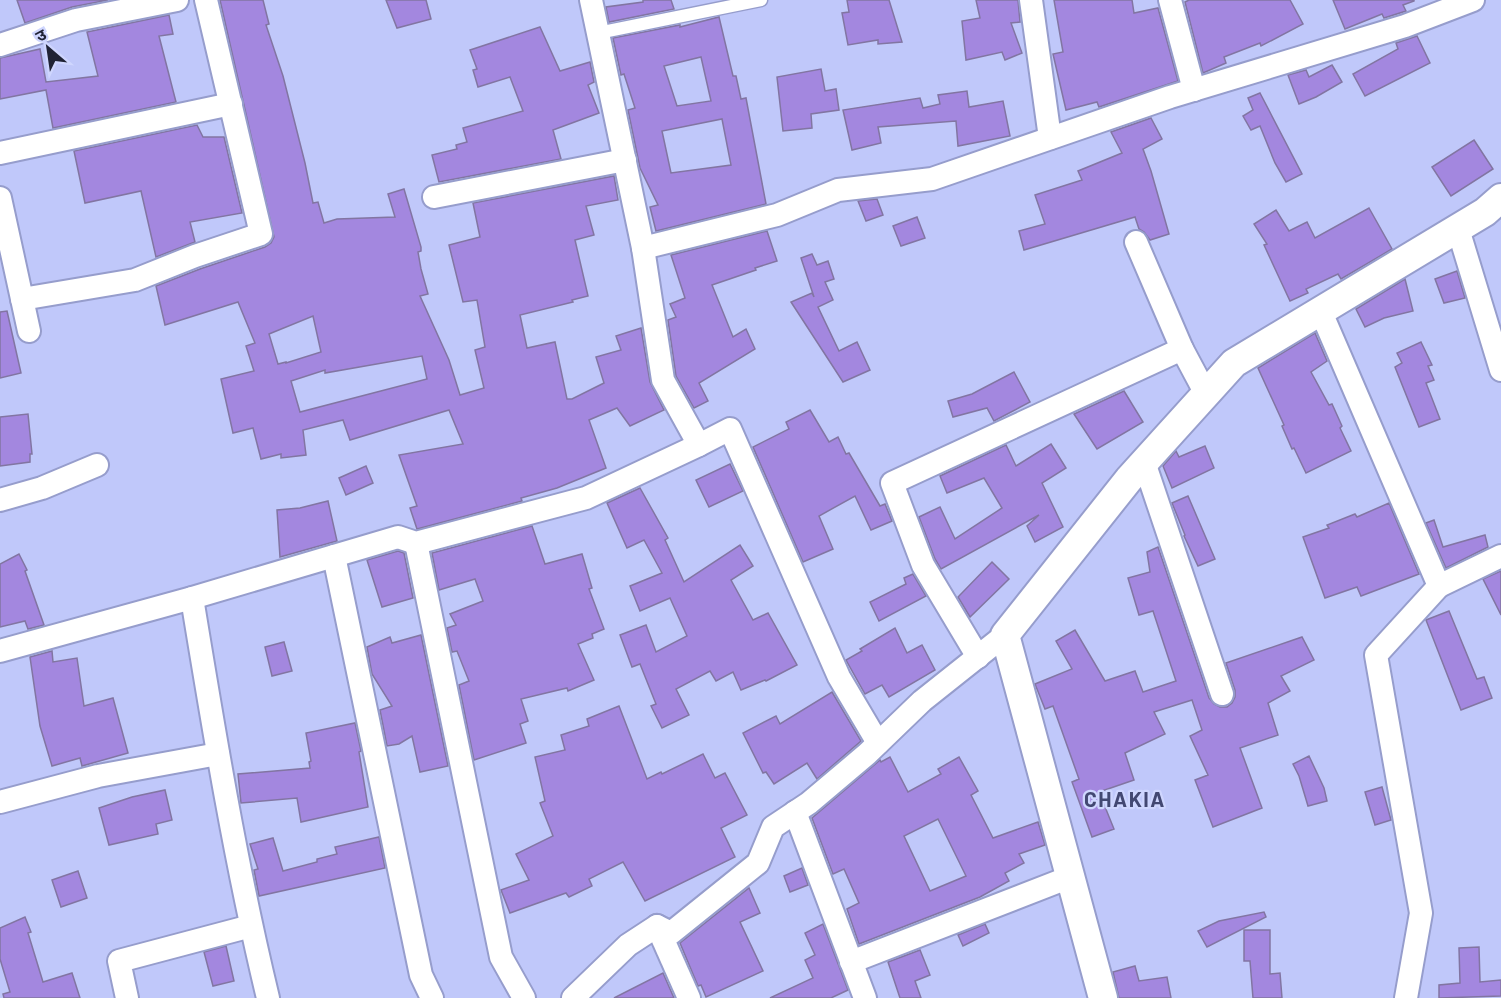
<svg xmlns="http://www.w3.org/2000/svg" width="1501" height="998" viewBox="0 0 1501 998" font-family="Barlow,'Noto Sans Devanagari',sans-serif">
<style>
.building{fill:#a387df;stroke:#8275a2;stroke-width:1.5;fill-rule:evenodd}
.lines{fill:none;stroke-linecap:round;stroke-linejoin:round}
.service-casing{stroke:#969dcc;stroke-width:15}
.minor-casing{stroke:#969dcc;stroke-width:26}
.tertiary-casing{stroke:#969dcc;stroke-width:32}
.service{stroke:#fff;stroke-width:12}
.minor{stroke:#fff;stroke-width:22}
.tertiary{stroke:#fff;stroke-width:28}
.labels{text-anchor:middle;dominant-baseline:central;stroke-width:4.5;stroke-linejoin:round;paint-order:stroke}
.district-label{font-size:21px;font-weight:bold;letter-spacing:1.5px;fill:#434872;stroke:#cfd6fe}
</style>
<rect width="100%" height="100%" fill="#c0c8fa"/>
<g class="building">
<path d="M17 0H108L72 7 25 23Z"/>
<path d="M220 0H263L269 24 266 25 283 76 305 163 313 203 318 202 324 223 337 219 395 217 388 194 404 189 421 247V251L418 252 421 269 428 294 420 296 449 360 460 395 484 388 475 350 485 347 477 300 463 302 449 245 480 237 473 203 614 176 618 200 586 206 594 235 575 240 588 296 572 300 573 302 520 315 527 348 555 342 567 399H572L604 383 596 357 621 350 616 336 641 328 650 382 664 410 630 426 617 408 589 420 606 468 557 488 521 498 522 501 417 529 410 508 417 506 399 455 463 444 449 410 350 440 343 420 303 430 306 455 281 458V454L261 459 253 428 233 433 221 379 254 371 246 346 255 343 238 302 165 325 156 286 200 269 265 247 271 243 274 237ZM313 316 321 352 286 363V362L278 364 269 334ZM422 356 427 379 300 412 291 381 325 370V373Z"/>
<path d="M386 0H426L431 19 397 28Z"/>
<path d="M643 0H671L674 9 609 22 606 7 643 2Z"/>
<path d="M847 0H889L902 42 878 44V40L848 45 842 13 849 12Z"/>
<path d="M976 0H1018L1020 22 1011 23 1022 53 1005 60 1002 52 966 60 962 21 980 18Z"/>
<path d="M1054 0H1132L1134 13 1158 8 1178 81 1099 107 1097 102 1066 110 1053 54 1063 52Z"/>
<path d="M1189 0H1290L1303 24 1261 46 1260 43 1224 57 1226 63 1203 73 1185 2Z"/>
<path d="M1333 0H1414V1L1403 5 1406 11 1384 18 1382 14 1345 29Z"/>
<path d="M169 15 173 34 159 36 176 102 53 128 46 90 0 99V58L40 49 46 82 98 76 87 32Z"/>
<path d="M719 17 733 76H736L741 99 746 98 766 204 656 231 650 207 658 205 640 168 628 110 635 108 624 74 621 75 613 38 680 25V27ZM701 57 711 101 677 106 664 66ZM722 119 731 165 671 173 662 131Z"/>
<path d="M540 27 560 71 590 62 594 82 588 85 599 113 553 130 561 159 439 182 432 155 457 149 456 145 467 142 463 128 523 111 510 77 478 87 473 70 477 69 470 50Z"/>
<path d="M1417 36 1430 63 1365 96 1353 74 1398 49 1396 43Z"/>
<path d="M1332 65 1342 82 1316 97 1299 104 1288 75 1306 70 1309 77Z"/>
<path d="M821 69 825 91 836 89 839 110 811 114 812 128 783 131 777 77Z"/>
<path d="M967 91 969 107 1003 101 1010 136 958 146 956 121 878 127 881 143 852 150 843 110 920 98 923 108 940 104 938 95Z"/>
<path d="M1260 93 1302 174 1286 182 1275 163 1260 126 1251 130 1243 116 1253 110 1248 98Z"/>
<path d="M1151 118 1162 139 1143 149 1151 171 1169 234 1150 240 1144 232 1139 229 1135 217 1024 250 1019 231 1045 224 1035 195 1082 180 1078 171 1122 153 1111 132Z"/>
<path d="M197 125 203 137H224L242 213 190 222 195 242 156 257 141 191 85 203 74 151Z"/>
<path d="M1474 140 1493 169 1451 196 1432 167Z"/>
<path d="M877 199 883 215 866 221 858 201Z"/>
<path d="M1369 208 1392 249 1341 279 1338 274 1306 289 1308 293 1290 301 1264 245 1267 244 1254 224 1276 210 1289 231 1307 222 1315 238Z"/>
<path d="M917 217 925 238 901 246 893 226Z"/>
<path d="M767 231 777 261 755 268 756 270 712 285 733 337 746 329 755 349 699 383 708 401 694 408 676 376 668 320 676 317 670 304 685 298 671 255Z"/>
<path d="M812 254 817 265 828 261 834 279 825 282 833 300 818 307 839 351 857 342 870 370 843 382 791 302 812 293 814 297 801 258Z"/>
<path d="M1457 271 1465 298 1444 303 1435 279Z"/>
<path d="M1405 279 1413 311 1384 318 1365 327 1356 309Z"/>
<path d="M7 311 21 373 0 378V312Z"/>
<path d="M1315 333 1327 361 1311 372 1329 405 1332 404 1342 426 1340 428 1351 451 1306 473 1294 448 1292 449 1282 426 1284 425 1258 368Z"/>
<path d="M1421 342 1432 365 1428 366 1434 380 1426 383 1440 419 1419 427 1395 367 1402 363 1397 353Z"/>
<path d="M1014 372 1030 402 994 421 987 408 953 417 948 401 972 394Z"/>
<path d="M1124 391 1143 422 1097 449 1074 414Z"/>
<path d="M810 410 829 442 838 437 846 454 849 453 880 506 885 504 892 521 871 530 855 496 819 516 833 549 803 562 753 447 789 429 786 422Z"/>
<path d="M28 414 32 454H30V462L0 466V417Z"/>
<path d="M1051 444 1066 468 1042 483 1063 527 1035 542 1027 526 1039 515 941 569 935 559 919 517 940 507 955 539 1002 508 984 478 947 493 940 476 1006 445 1016 466Z"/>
<path d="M1205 446 1214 468 1172 488 1163 466 1176 451 1179 457Z"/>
<path d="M730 464 743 491 709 507 696 480Z"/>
<path d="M366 466 373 483 346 495 339 478Z"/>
<path d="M640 488 668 538 665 540 684 582 740 545 753 566 731 580 753 620 768 613 797 665 766 681 765 680 741 690 733 672 716 681 710 671 676 689 689 715 662 728 651 706 656 704 640 664 632 667 620 635 646 625 656 652 687 636 670 598 640 611 630 586 662 573 644 540 627 548 607 503Z"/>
<path d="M1188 496 1215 559 1198 566 1184 536 1185 535 1172 503Z"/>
<path d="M328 501 337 541 280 557 277 510 300 508Z"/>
<path d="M1389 503 1419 574 1361 596 1357 587 1325 598 1303 537 1329 528 1327 525 1355 514 1357 517Z"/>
<path d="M1434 520 1443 547 1485 535 1488 547 1446 568 1426 523Z"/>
<path d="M532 526 545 564 582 554 592 588 589 589 604 629 592 634 593 638 578 644 594 680 568 691 567 688 521 699 528 721 520 724 526 743 474 760 459 685 469 681 457 651 452 652 447 628 456 625 450 614 483 601 475 579 439 590 432 553Z"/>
<path d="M1158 547 1209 698 1214 704 1220 707H1227L1232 703 1235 697V690L1226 663 1302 637 1314 660 1281 676 1290 691 1268 703 1278 735 1240 748 1262 808 1213 827 1195 780 1208 775 1190 736 1202 730 1192 700 1154 712 1165 734 1125 753 1134 780 1099 792 1114 829 1092 837 1072 782 1079 779 1053 706 1045 709 1035 684 1072 669 1056 641 1075 630 1105 681 1135 671 1143 692 1176 681 1153 611 1139 615 1128 578 1150 572 1147 552Z"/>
<path d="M398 551 404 553 413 598 382 607 367 560Z"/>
<path d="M19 554 27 570 25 571 44 625 28 629 25 621 0 627V564Z"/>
<path d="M992 562 1009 579 970 617 958 597Z"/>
<path d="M1501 571V615L1483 579Z"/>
<path d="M913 574 926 596 879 621 870 602 906 584 904 578Z"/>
<path d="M1449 611 1477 679 1484 677 1492 698 1461 710 1426 620Z"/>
<path d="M895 628 907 653 922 645 935 670 889 697 882 685 865 694 846 660 862 651 860 649Z"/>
<path d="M421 635 448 766 420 772 412 736 399 744 387 746 380 710 392 706 372 674 367 647 390 637 392 643Z"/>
<path d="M284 642 292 671 272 676 265 647Z"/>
<path d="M52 651 53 662 77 658 84 706 113 698 128 753 82 766 80 758 52 766 40 726 30 657Z"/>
<path d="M832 692 861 741 817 779 807 763 774 784 766 772 763 773 743 733 776 716 780 724Z"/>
<path d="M619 706 647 779 661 772 662 774 703 754 715 778 725 773 747 815 721 828 735 857 645 901 623 862 589 879 592 886 569 897 566 893 510 913 501 890 529 880 516 854 553 836 540 803 545 801 535 757 565 750 561 735 589 726 587 719Z"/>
<path d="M355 723 361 751 359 752 368 807 301 822 297 798 241 803 238 774 310 768 309 762 311 761 306 733Z"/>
<path d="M1309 756 1324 788 1327 801 1308 806 1299 776 1293 764Z"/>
<path d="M890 757 908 792 941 774 938 769 959 757 978 791 971 795 993 838 1038 822 1045 845 1019 854 1024 863 1005 873 1009 881 980 897 859 944 847 909 859 903 844 869 833 874 812 818 880 760 881 762ZM938 819 966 876 930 891 904 836Z"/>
<path d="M1382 787 1391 820 1375 825 1365 792Z"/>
<path d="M165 790 172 820 156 824 158 834 109 845 99 808 132 797Z"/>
<path d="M379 837 385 868 259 896 254 870 258 869 250 844 273 838 283 871 317 862V859L337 854 335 847Z"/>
<path d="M802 868 808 885 790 892 784 876Z"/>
<path d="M78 871 87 898 61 907 52 880Z"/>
<path d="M749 888 760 913 740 922 763 971 706 997 701 985 698 986 680 943Z"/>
<path d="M1264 912 1266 917 1207 947 1198 931 1219 921Z"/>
<path d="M25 917 31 932 28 933 43 982 72 973 80 998H4L3 994 10 992 0 959V928Z"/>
<path d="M823 924 848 990 831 998H770L813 978 805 960 815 955 805 933Z"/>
<path d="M985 924 989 933 963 946 958 935Z"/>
<path d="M1244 930H1270V974L1280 973 1282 998H1253L1250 961H1244Z"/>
<path d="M226 946 234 981 213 986 204 952Z"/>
<path d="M1479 947 1480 982 1501 980V996L1439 998V985L1460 983 1459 948Z"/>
<path d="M920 950 930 975 915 981 921 998H900L888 962Z"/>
<path d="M1135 966 1139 981 1167 977 1171 998H1119L1113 972Z"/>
<path d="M663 973 674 998H614Z"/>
</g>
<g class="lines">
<g class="service-casing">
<path id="service" d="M598 33 761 0"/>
</g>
<g class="minor-casing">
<g id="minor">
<path d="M591 0 643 248 663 380 699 445 730 429 839 677 878 743"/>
<path d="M1031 0 1050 138"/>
<path d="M1170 0 1194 90"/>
<path d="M0 45 76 20 177 0"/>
<path d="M0 153 231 104"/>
<path d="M434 197 625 160"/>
<path d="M0 198 29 331"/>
<path d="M1458 229 1501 370"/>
<path d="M1136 242 1182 349 1206 394"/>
<path d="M643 248 777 215 838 190 932 179 1170 97 1405 26 1473 0"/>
<path d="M22 299 135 280 195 256 261 234 206 0"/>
<path d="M1321 312 1439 586 1501 556"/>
<path d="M1144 462 1222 694"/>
<path d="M0 500 42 488 97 465"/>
<path d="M416 543 501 957 524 998"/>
<path d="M334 556 421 975 432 998"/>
<path d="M192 598C214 732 236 866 268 998"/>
<path d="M0 651 192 598 398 537 416 543 586 498 699 445"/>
<path d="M978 657 923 565 892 483 1182 349"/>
<path d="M0 802 98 776 218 754"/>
<path d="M795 812 865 998"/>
<path d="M657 926 689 998"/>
<path d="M851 962 1070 877"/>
<path d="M127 998 119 961 251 926"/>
<path d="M573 998 628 945 657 926 671 933 758 863 773 827 809 803 867 754 922 701 1005 635"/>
<path d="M1406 998 1421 913 1376 655 1439 586"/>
</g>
</g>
<g class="tertiary-casing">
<path id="tertiary" d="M1103 998 1005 635 1129 479 1234 363 1485 212 1501 198"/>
</g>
<use href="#service" class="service"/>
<use href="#minor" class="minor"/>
<use href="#tertiary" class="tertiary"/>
</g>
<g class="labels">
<g class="district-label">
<text x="1125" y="798">CHAKIA</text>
</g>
</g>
<g transform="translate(48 48) rotate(331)" stroke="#cfd6fe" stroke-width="4.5" paint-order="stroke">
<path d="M0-4.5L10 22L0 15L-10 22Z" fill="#202335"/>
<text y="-9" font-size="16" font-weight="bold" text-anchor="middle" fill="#202335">उ</text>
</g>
</svg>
